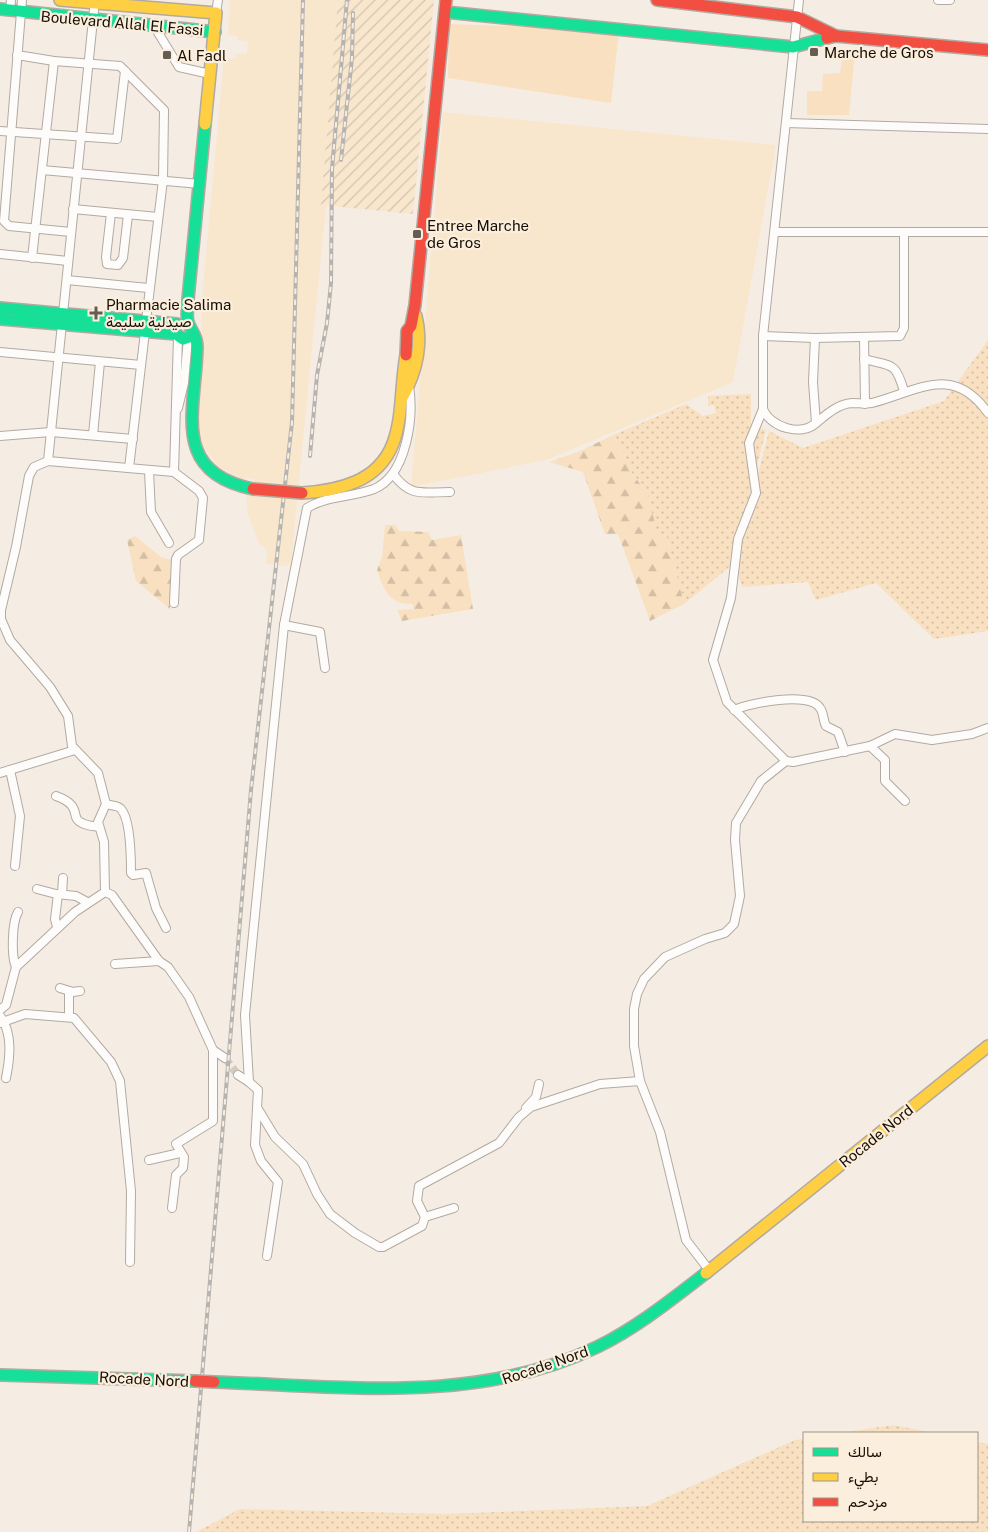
<svg xmlns="http://www.w3.org/2000/svg" width="988" height="1532" viewBox="0 0 988 1532" font-family="'Public Sans',Vazirmatn,sans-serif">
<style>
.built{fill:#f8e6cd}
.industrial{fill:url(#industrial-furrows)}
.grass{fill:url(#grass-dots)}
.forest{fill:url(#forest-firs)}
.park{fill:#f8e0c1}
.lines{fill:none;stroke-linecap:round;stroke-linejoin:round}
.street-tunnel{stroke:#d4ccc2;stroke-width:8;stroke-dasharray:8 4;stroke-linecap:butt}
.street-casing{stroke:#b2aaa1;stroke-width:10}
.fast-casing{stroke:#b2aaa1;stroke-width:14}
.slow-casing{stroke:#b2aaa1;stroke-width:14}
.jam-casing{stroke:#b2aaa1;stroke-width:14}
.street{stroke:#fefcfb;stroke-width:8}
.fast{stroke:#16e098;stroke-width:11}
.slow{stroke:#ffcf43;stroke-width:11}
.jam{stroke:#f24e42;stroke-width:11}
.rail-casing{stroke:#b6b4b2;stroke-width:4}
.rail{stroke:#fceedc;stroke-width:2;stroke-dasharray:5.5;stroke-linecap:butt}
.jam-bridge-casing{stroke:#b2aaa1;stroke-width:14;stroke-linecap:butt}
.jam-bridge{stroke:#f24e42;stroke-width:11}
.poi-dot{fill:#655d53;stroke:#fceedc;stroke-width:2}
.labels{text-anchor:middle;dominant-baseline:central;stroke-width:4.5;stroke-linejoin:round;paint-order:stroke}
.street-label{font-size:15px;fill:#170f05;stroke:#fceedc}
.poi-label{font-size:15px;fill:#170f05;stroke:#fceedc;text-anchor:start}
</style>
<defs>
<pattern id="industrial-furrows" width="10" height="10" patternUnits="userSpaceOnUse" patternTransform="scale(1.25)"><rect width="10" height="10" fill="#f8e6cd"/><path d="M-1 1l2-2M0 10L10 0M9 11l2-2" fill="none" stroke="#d4c4af"/></pattern>
<pattern id="grass-dots" width="8" height="8" patternUnits="userSpaceOnUse" patternTransform="scale(1.25)"><rect width="8" height="8" fill="#f8e0c1"/><path d="M2 2h.1M6 6h.1" fill="none" stroke="#d4bfa4" stroke-width="1.8" stroke-linecap="round"/></pattern>
<pattern id="forest-firs" width="22" height="20" patternUnits="userSpaceOnUse" patternTransform="scale(1.25)"><rect width="22" height="20" fill="#f8e0c1"/><path d="M5 1l3.5 6h-7zM16 11l3.5 6h-7z" fill="#d4bfa4"/></pattern>
</defs>
<rect width="100%" height="100%" fill="#f5ede3"/>
<g class="built">
<path d="M230 0H338L321 205 326 206 291 562 289 565 285 566 266 564 267 550 259 544 248 514 246 493H253L254 479 239 478 220 468 204 448 200 434 198 407 202 337 201 309 224 58 235 59 236 53 247 54 248 41 237 40V36L228 35Z"/>
<path d="M443 112 776 145 733 382 546 460 411 487Z"/>
</g>
<path class="industrial" d="M338 0H434L413 214 321 205Z"/>
<g class="grass">
<path d="M988 340V631L934 639 876 583 816 600 808 582 742 587 735 565 769 431 803 448 944 401Z"/>
<path d="M751 394V425L766 430 733 564 684 604 667 537 658 535 649 503 652 500 629 469 620 443 611 436 686 404 703 416 716 413 714 405 708 406V396Z"/>
<path d="M893 1425 934 1433H840Z"/>
<path d="M804 1439V1521H977V1442L988 1444V1532H196L240 1509 445 1514 647 1506 795 1440Z"/>
</g>
<g class="forest">
<path d="M611 436 620 443 629 469 652 500 650 504 658 535 667 537 684 604 650 621 618 534H605L583 472 549 462 578 452Z"/>
<path d="M385 525H395L399 531 428 532 432 540 461 535 473 609 402 621 397 610 414 609 412 604C390 605 383 589 377 570L382 557Z"/>
<path d="M135 536 161 557 171 560 170 609 136 581 127 540Z"/>
</g>
<g class="park">
<path d="M449 24 619 30 611 103 448 78Z"/>
<path d="M843 50 855 52 849 115H807V91H822L823 74 840 73Z"/>
</g>
<g class="lines">
<path class="street-tunnel" d="M225 1058 238 1075"/>
<g class="street-casing">
<g id="street">
<path d="M22 0 4 221 9 226 71 232"/>
<path d="M799 0 763 336V409C770 427 801 437 816 423L813 382 815 338"/>
<path d="M938 0H950"/>
<path d="M10 11 11 0"/>
<path d="M216 13 218 0"/>
<path d="M154 26 179 67 210 74"/>
<path d="M17 55 54 61 120 66 164 110 163 180 146 321"/>
<path d="M786 123 988 129"/>
<path d="M0 131 117 139 125 71"/>
<path d="M42 170 200 184"/>
<path d="M73 209 158 217"/>
<path d="M111 213 106 257 107 264 118 265 123 258 128 215"/>
<path d="M775 232H988"/>
<path d="M0 254 68 261"/>
<path d="M32 258 54 61"/>
<path d="M67 280 148 288"/>
<path d="M763 336 815 338 900 336 904 328V232"/>
<path d="M864 337 865 404"/>
<path d="M0 352 141 365"/>
<path d="M864 359C893 367 895 361 904 391"/>
<path d="M178 408 184 383 188 338"/>
<path d="M763 409 749 443 756 493 738 539 731 598 713 660 727 702 786 761 793 762 870 746 895 734 932 740 972 734 988 728"/>
<path d="M816 423C827 414 838 404 852 403 859 403 865 404 872 403 918 391 953 363 988 413"/>
<path d="M93 435 100 362"/>
<path d="M0 436 51 432 133 439"/>
<path d="M48 461 95 0"/>
<path d="M129 468 145 332"/>
<path d="M149 471 151 512 169 543"/>
<path d="M174 472 178 337"/>
<path d="M393 474C411 498 422 492 450 492"/>
<path d="M284 625 320 632 325 668"/>
<path d="M734 710C749 703 810 691 820 708 824 713 823 721 826 726L838 732 845 752"/>
<path d="M870 746 885 760V781L905 801"/>
<path d="M10 770 20 816 15 866"/>
<path d="M0 773 75 750"/>
<path d="M56 796C84 806 69 818 82 823 87 826 94 826 99 827"/>
<path d="M37 889 56 894 76 896 87 902"/>
<path d="M105 892 112 895 159 961 168 967 189 997 213 1050V1121L176 1144 184 1157 183 1168 176 1175 172 1208"/>
<path d="M62 894 63 878"/>
<path d="M57 927 55 919 58 894"/>
<path d="M166 928 156 908 146 873 133 875 131 873C131 859 131 820 121 809 118 805 111 806 106 804L98 773 72 746 68 716 50 687 10 640 1 619V610L16 547 29 476 34 467 48 461 174 472 199 491 203 498 199 540 178 555 176 559 174 603"/>
<path d="M115 964 159 961"/>
<path d="M16 967C11 956 12 922 18 912"/>
<path d="M60 988 73 992 80 991"/>
<path d="M0 1010 6 1005 16 967 75 912 105 892 104 842 98 822 106 804"/>
<path d="M0 1016C13 1033 10 1058 6 1078"/>
<path d="M69 1016V991"/>
<path d="M0 1023 25 1014 74 1018 111 1062 120 1081 131 1191 130 1262"/>
<path d="M213 1050 225 1058"/>
<path d="M238 1075 249 1082"/>
<path d="M526 1108 536 1097 539 1084"/>
<path d="M258 1109 275 1137 303 1164 317 1194 330 1214 355 1233 379 1247H383L422 1226 425 1217 417 1201 419 1186 499 1143 519 1117 531 1107 600 1084 640 1081"/>
<path d="M149 1160 180 1153"/>
<path d="M425 1217 454 1208"/>
<path d="M267 1256 278 1182 261 1161 255 1145 258 1090 249 1082 245 1015 275 714 284 625 307 508C326 496 353 497 374 489 407 475 414 417 409 386"/>
<path d="M709 1270 686 1240 660 1132 640 1081 634 1046V1009L637 994 644 979 665 957 705 939 725 933 734 924 740 896 735 840 736 823 761 781 786 761"/>
</g>
</g>
<g class="fast-casing">
<g id="fast">
<path d="M0 9 215 32"/>
<path d="M445 12 793 47 827 38"/>
<path d="M205 124 188 299C188 306 186 316 188 322 191 332 197 334 197 347 196 409 169 472 253 489"/>
<path d="M0 308 177 324"/>
<path d="M0 319 176 334 183 339 189 337"/>
<path d="M0 1375 195 1381"/>
<path d="M214 1382C343 1386 477 1405 597 1347 636 1328 671 1300 706 1273"/>
</g>
</g>
<g class="slow-casing">
<g id="slow">
<path d="M60 0 216 13 205 124"/>
<path d="M402 398C416 373 423 345 416 316"/>
<path d="M302 493C320 492 339 489 355 482 409 459 397 404 406 355"/>
<path d="M706 1273 988 1046"/>
</g>
</g>
<g class="jam-casing">
<g id="jam">
<path d="M657 0 797 17 836 36"/>
<path d="M827 38 836 36 988 50"/>
<path d="M406 355 407 331 411 326 415 305 446 0"/>
</g>
</g>
<use href="#street" class="street"/>
<use href="#fast" class="fast"/>
<use href="#slow" class="slow"/>
<use href="#jam" class="jam"/>
<g class="rail-casing">
<g id="rail">
<path d="M341 160 352 58 353 13"/>
<path d="M310 456 317 375 327 323 331 283 332 169 347 0"/>
<path d="M189 1532 251 790 292 422 303 0"/>
</g>
</g>
<use href="#rail" class="rail"/>
<g class="jam-bridge-casing">
<g id="jam-bridge">
<path d="M253 489 302 493"/>
<path d="M195 1381 214 1382"/>
</g>
</g>
<use href="#jam-bridge" class="jam-bridge"/>
</g>
<g class="poi-dot">
<rect x="809" y="47" width="10" height="10" rx="2.5"/>
<rect x="162" y="50" width="10" height="10" rx="2.5"/>
<rect x="412" y="229" width="10" height="10" rx="2.5"/>
<path d="M93.5 305.5h5v5h5v5h-5v5h-5v-5h-5v-5h5z"/>
</g>
<g class="labels">
<g class="street-label">
<text transform="translate(122 23) rotate(5)">Boulevard Allal El Fassi</text>
<text transform="translate(876 1136) rotate(-39)">Rocade Nord</text>
<text transform="translate(545 1365) rotate(-19)">Rocade Nord</text>
<text transform="translate(144 1379) rotate(3)">Rocade Nord</text>
</g>
<g class="poi-label">
<text x="824" y="52">Marche de Gros</text>
<text x="177" y="55">Al Fadl</text>
<text x="427" y="225">Entree Marche<tspan x="427" dy="17">de Gros</tspan></text>
<text x="106" y="304">Pharmacie Salima<tspan x="106" dy="17">صيدلية سليمة</tspan></text>
</g>
</g>
<rect x="803" y="1432" width="175" height="90" fill="#fceedc" stroke="#a09586"/>
<rect x="813" y="1448" width="25" height="8" fill="#16e098" stroke="#a09586"/>
<text x="848" y="1457" font-size="15" fill="#170f05">سالك</text>
<rect x="813" y="1473" width="25" height="8" fill="#ffcf43" stroke="#a09586"/>
<text x="848" y="1482" font-size="15" fill="#170f05">بطيء</text>
<rect x="813" y="1498" width="25" height="8" fill="#f24e42" stroke="#a09586"/>
<text x="848" y="1507" font-size="15" fill="#170f05">مزدحم</text>
</svg>
